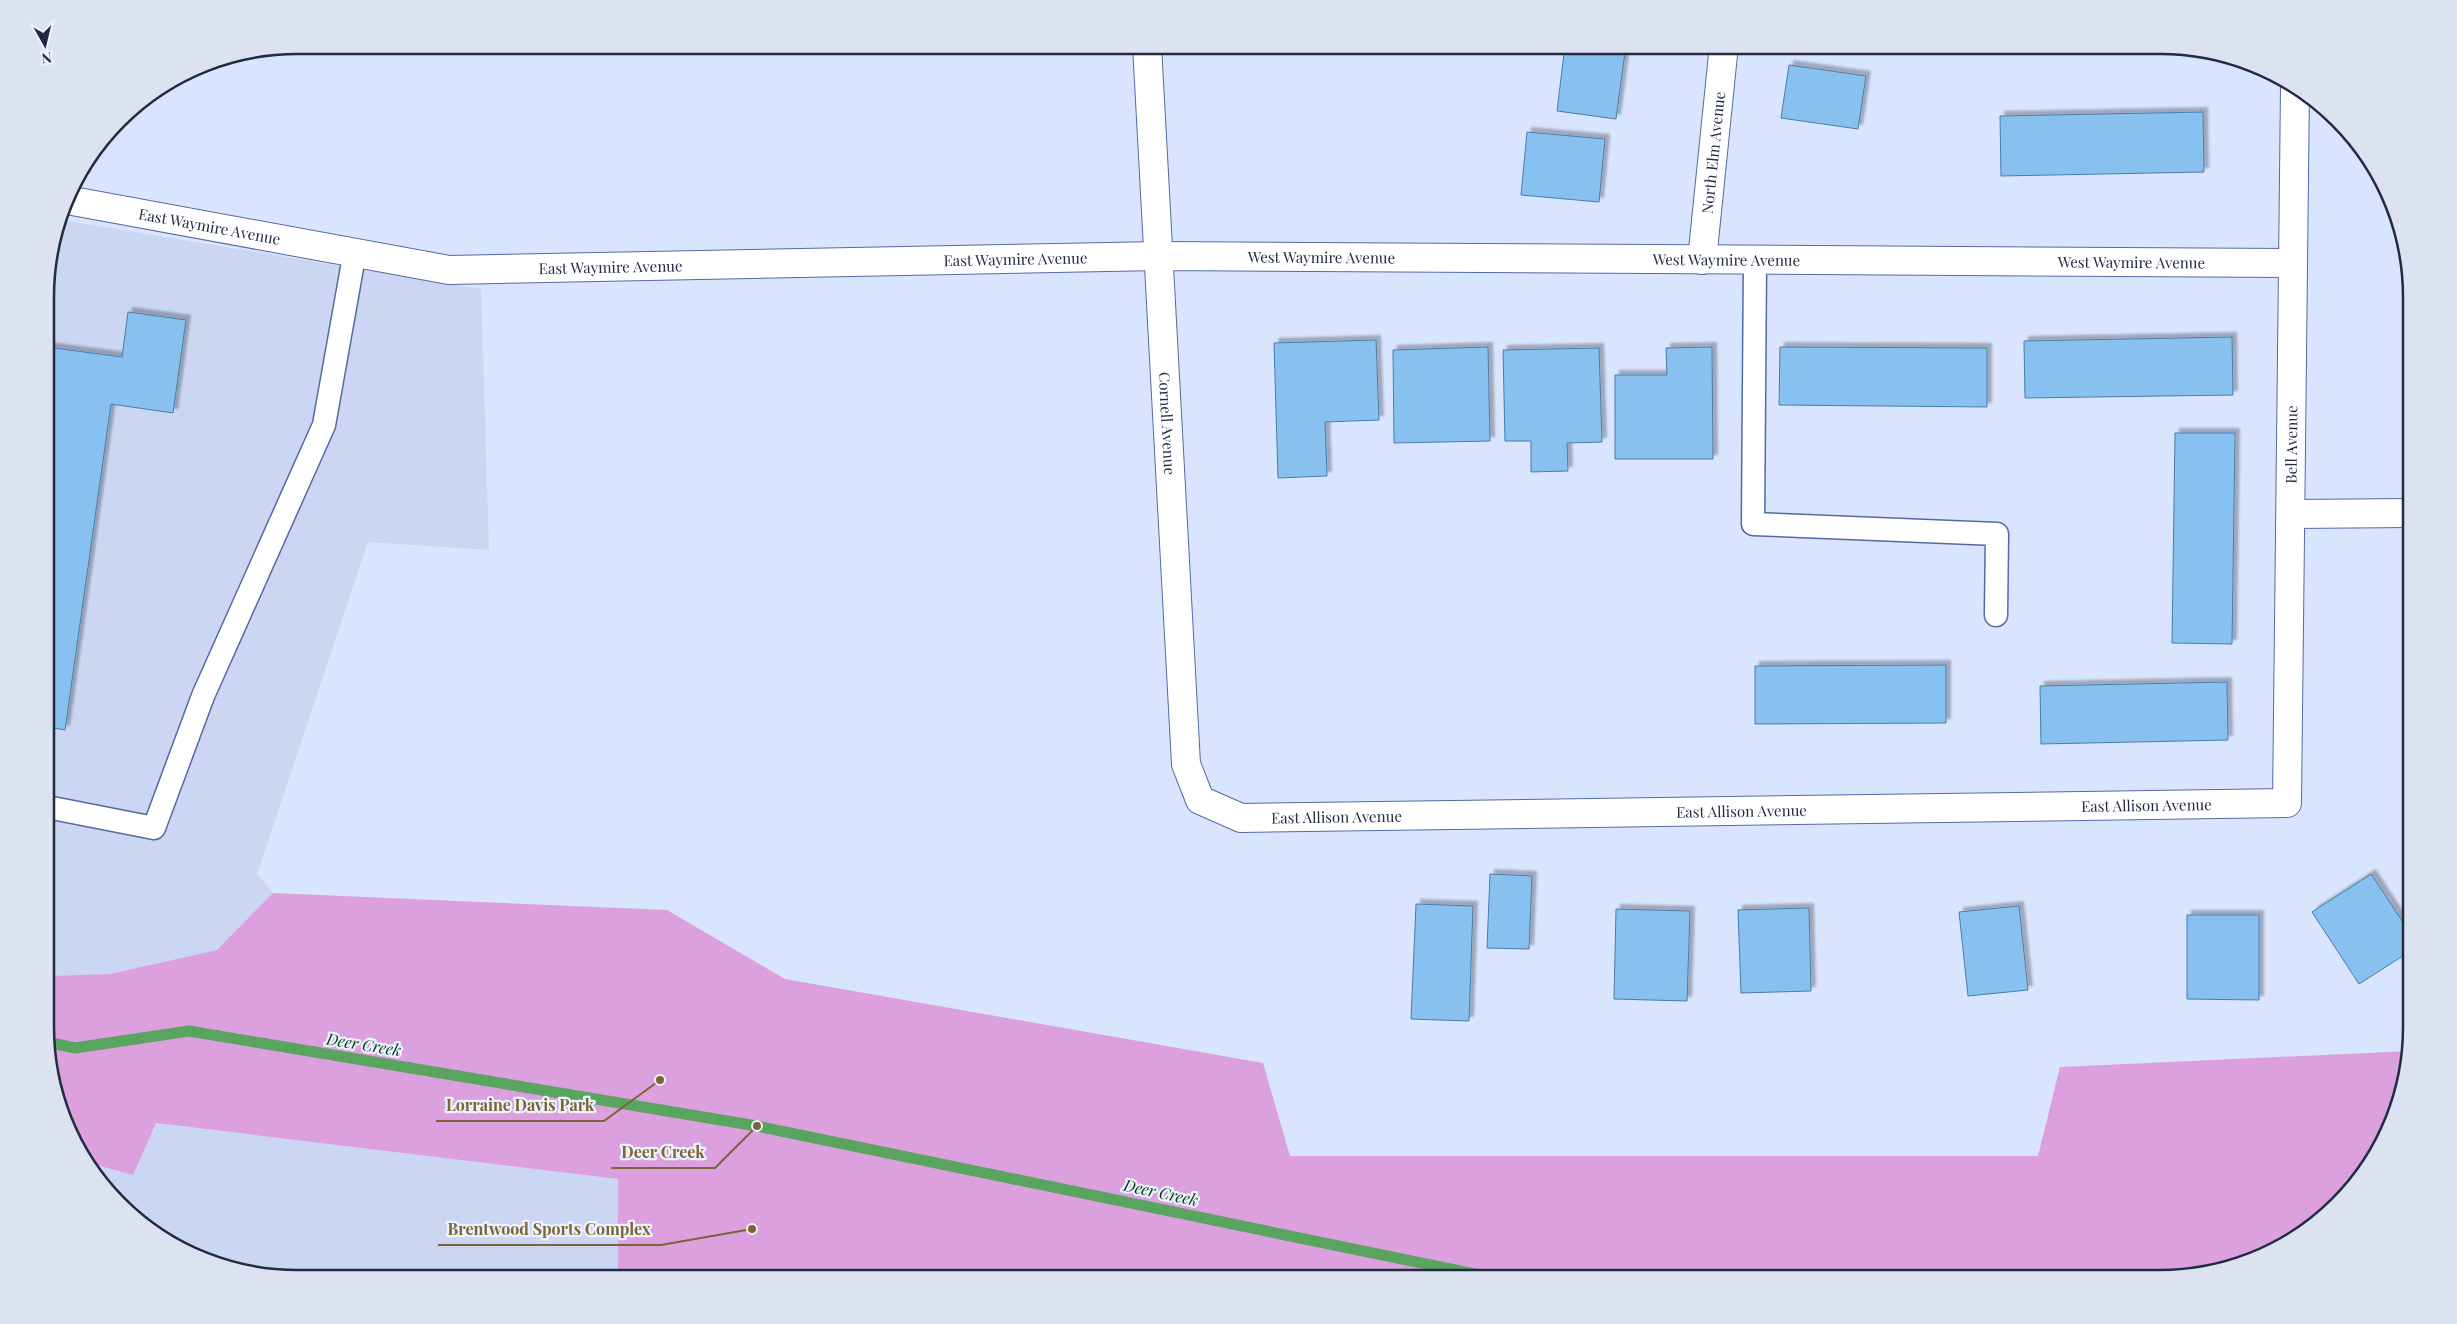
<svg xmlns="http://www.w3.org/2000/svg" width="2457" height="1324" viewBox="0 0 2457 1324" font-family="'Playfair Display',serif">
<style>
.built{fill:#cad6f2}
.green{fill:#dca0de}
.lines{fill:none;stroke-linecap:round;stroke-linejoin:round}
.stream{stroke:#59a45f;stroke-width:11}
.building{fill:#88c0f0;stroke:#487daa;filter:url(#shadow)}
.lane-casing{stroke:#536ba1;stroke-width:25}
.street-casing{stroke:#536ba1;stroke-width:30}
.lane{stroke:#fff;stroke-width:22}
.street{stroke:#fff;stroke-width:28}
.labels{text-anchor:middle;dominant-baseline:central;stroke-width:4.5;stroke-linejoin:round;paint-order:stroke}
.street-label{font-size:15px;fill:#212b42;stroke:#ecf2ff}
.water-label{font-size:16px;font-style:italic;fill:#003a0b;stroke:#ecf2ff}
.rim{fill:none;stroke:#212b42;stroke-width:2.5}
.leader{fill:none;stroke:#7b6535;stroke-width:2}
.callout-dot{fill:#7b6535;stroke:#ecf2ff;stroke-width:2}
.callout-label{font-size:16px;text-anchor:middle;font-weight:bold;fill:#7b6535;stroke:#ecf2ff;stroke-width:4.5;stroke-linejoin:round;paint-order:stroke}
</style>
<defs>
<filter id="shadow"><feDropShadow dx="4.5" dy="-4.5" stdDeviation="1" flood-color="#0004"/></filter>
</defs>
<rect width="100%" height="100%" fill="#d9e5fe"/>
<g class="built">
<path d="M62 220 481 289 489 550 368 542 257 874 273 893 218 950 110 974 47 976 46 280Z"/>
<path d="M155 1123 618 1179V1279H297L232 1270 185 1253 131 1216 85 1162 133 1175Z"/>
</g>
<path class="green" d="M273 893 667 910 785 979 1263 1063 1290 1156H2038L2060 1067 2409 1051 2403 1092 2386 1139 2349 1193 2300 1237 2241 1266 2176 1278 618 1279V1179L156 1123 133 1175 85 1162 64 1123 47 1060V976L110 974 217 950Z"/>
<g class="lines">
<path class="stream" d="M47 1042 75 1048 189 1031 757 1126 1499 1279"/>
</g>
<g class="building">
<path d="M1565 45H1626L1616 119 1557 111Z"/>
<path d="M1789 65 1866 76 1858 129 1781 118Z"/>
<path d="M2203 112 2204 172 2001 176 2000 116Z"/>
<path d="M1527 132 1605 139 1599 202 1521 195Z"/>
<path d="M128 312 186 320 173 413 111 404 65 730 47 727 46 347 122 357Z"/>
<path d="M2232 337 2233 395 2025 398 2024 341Z"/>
<path d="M1376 340 1379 420 1325 422 1327 476 1278 478 1274 343Z"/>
<path d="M1488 347 1490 441 1394 443 1393 350Z"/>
<path d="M1712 347 1713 459H1615V375H1667L1666 348Z"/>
<path d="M1780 347 1987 348V407L1779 405Z"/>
<path d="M1599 348 1602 442 1567 443 1568 471 1531 472V441H1505L1503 350Z"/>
<path d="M2175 433H2235L2232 644 2172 643Z"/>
<rect x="2409" y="609" width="2" height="83"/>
<path d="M1946 665V723L1755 724V666Z"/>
<path d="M2227 682 2228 740 2041 744 2040 686Z"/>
<path d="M1490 874 1532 876 1529 949 1487 948Z"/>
<path d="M2371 874 2412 936V950L2359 984 2312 912Z"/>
<path d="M1416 904 1473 906 1469 1021 1411 1019Z"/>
<path d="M2019 906 2028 990 1968 996 1959 912Z"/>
<path d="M1809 908 1811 991 1741 993 1738 910Z"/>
<path d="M1616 909 1690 911 1687 1001 1614 999Z"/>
<path d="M2187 915H2259V1000L2187 999Z"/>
</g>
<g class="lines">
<g class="lane-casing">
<g id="lane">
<path d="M1755 261 1753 524 1997 534 1996 615"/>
<path d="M47 807 154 828 203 696 324 425 355 251"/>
</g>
</g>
<g class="street-casing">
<g id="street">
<path id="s1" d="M1147 45 1186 764 1200 800 1241 818 2287 803 2295 87"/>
<path id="s2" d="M67 200 449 270 1160 256 2293 263"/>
<path id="s3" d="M1702 260 1724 45"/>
<path d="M2291 514 2411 513"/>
</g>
</g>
<use href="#lane" class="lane"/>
<use href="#street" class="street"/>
</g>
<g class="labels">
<g class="street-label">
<text stroke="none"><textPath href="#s3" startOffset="108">North Elm Avenue</textPath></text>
<text stroke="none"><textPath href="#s2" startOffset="145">East Waymire Avenue</textPath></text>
<text stroke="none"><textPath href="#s2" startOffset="1261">West Waymire Avenue</textPath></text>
<text stroke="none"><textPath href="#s2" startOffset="955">East Waymire Avenue</textPath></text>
<text stroke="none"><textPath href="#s2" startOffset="1666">West Waymire Avenue</textPath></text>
<text stroke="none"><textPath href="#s2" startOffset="2071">West Waymire Avenue</textPath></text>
<text stroke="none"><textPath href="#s2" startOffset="550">East Waymire Avenue</textPath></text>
<text stroke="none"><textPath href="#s1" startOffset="379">Cornell Avenue</textPath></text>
<text stroke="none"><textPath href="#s1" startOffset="2208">Bell Avenue</textPath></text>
<text stroke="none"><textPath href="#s1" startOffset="1709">East Allison Avenue</textPath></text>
<text stroke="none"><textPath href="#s1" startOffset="1304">East Allison Avenue</textPath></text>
<text stroke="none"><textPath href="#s1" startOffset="899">East Allison Avenue</textPath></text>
</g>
<g class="water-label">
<text transform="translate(364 1044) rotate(9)">Deer Creek</text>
<text transform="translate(1161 1192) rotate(12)">Deer Creek</text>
</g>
</g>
<path d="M0 0H2457V1324H0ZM297 54H2160A243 243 0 0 1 2403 297V1027A243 243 0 0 1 2160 1270H297A243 243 0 0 1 54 1027V297A243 243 0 0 1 297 54Z" fill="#dce2f0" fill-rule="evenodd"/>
<path class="rim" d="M297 54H2160A243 243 0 0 1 2403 297V1027A243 243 0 0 1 2160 1270H297A243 243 0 0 1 54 1027V297A243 243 0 0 1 297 54Z"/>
<path class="leader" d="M660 1080L604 1121H436M757 1126L715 1168H611M752 1229L661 1245H438"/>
<g class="callout-dot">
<circle cx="660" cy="1080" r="5"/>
<circle cx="757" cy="1126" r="5"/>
<circle cx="752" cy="1229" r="5"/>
</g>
<g class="callout-label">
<text x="520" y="1111">Lorraine Davis Park</text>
<text x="663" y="1158">Deer Creek</text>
<text x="549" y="1235">Brentwood Sports Complex</text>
</g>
<g transform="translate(45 45) rotate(172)" stroke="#ecf2ff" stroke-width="4" paint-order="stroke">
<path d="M0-4L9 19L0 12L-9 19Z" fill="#212b42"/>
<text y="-8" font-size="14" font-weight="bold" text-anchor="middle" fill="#212b42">N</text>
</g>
</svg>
